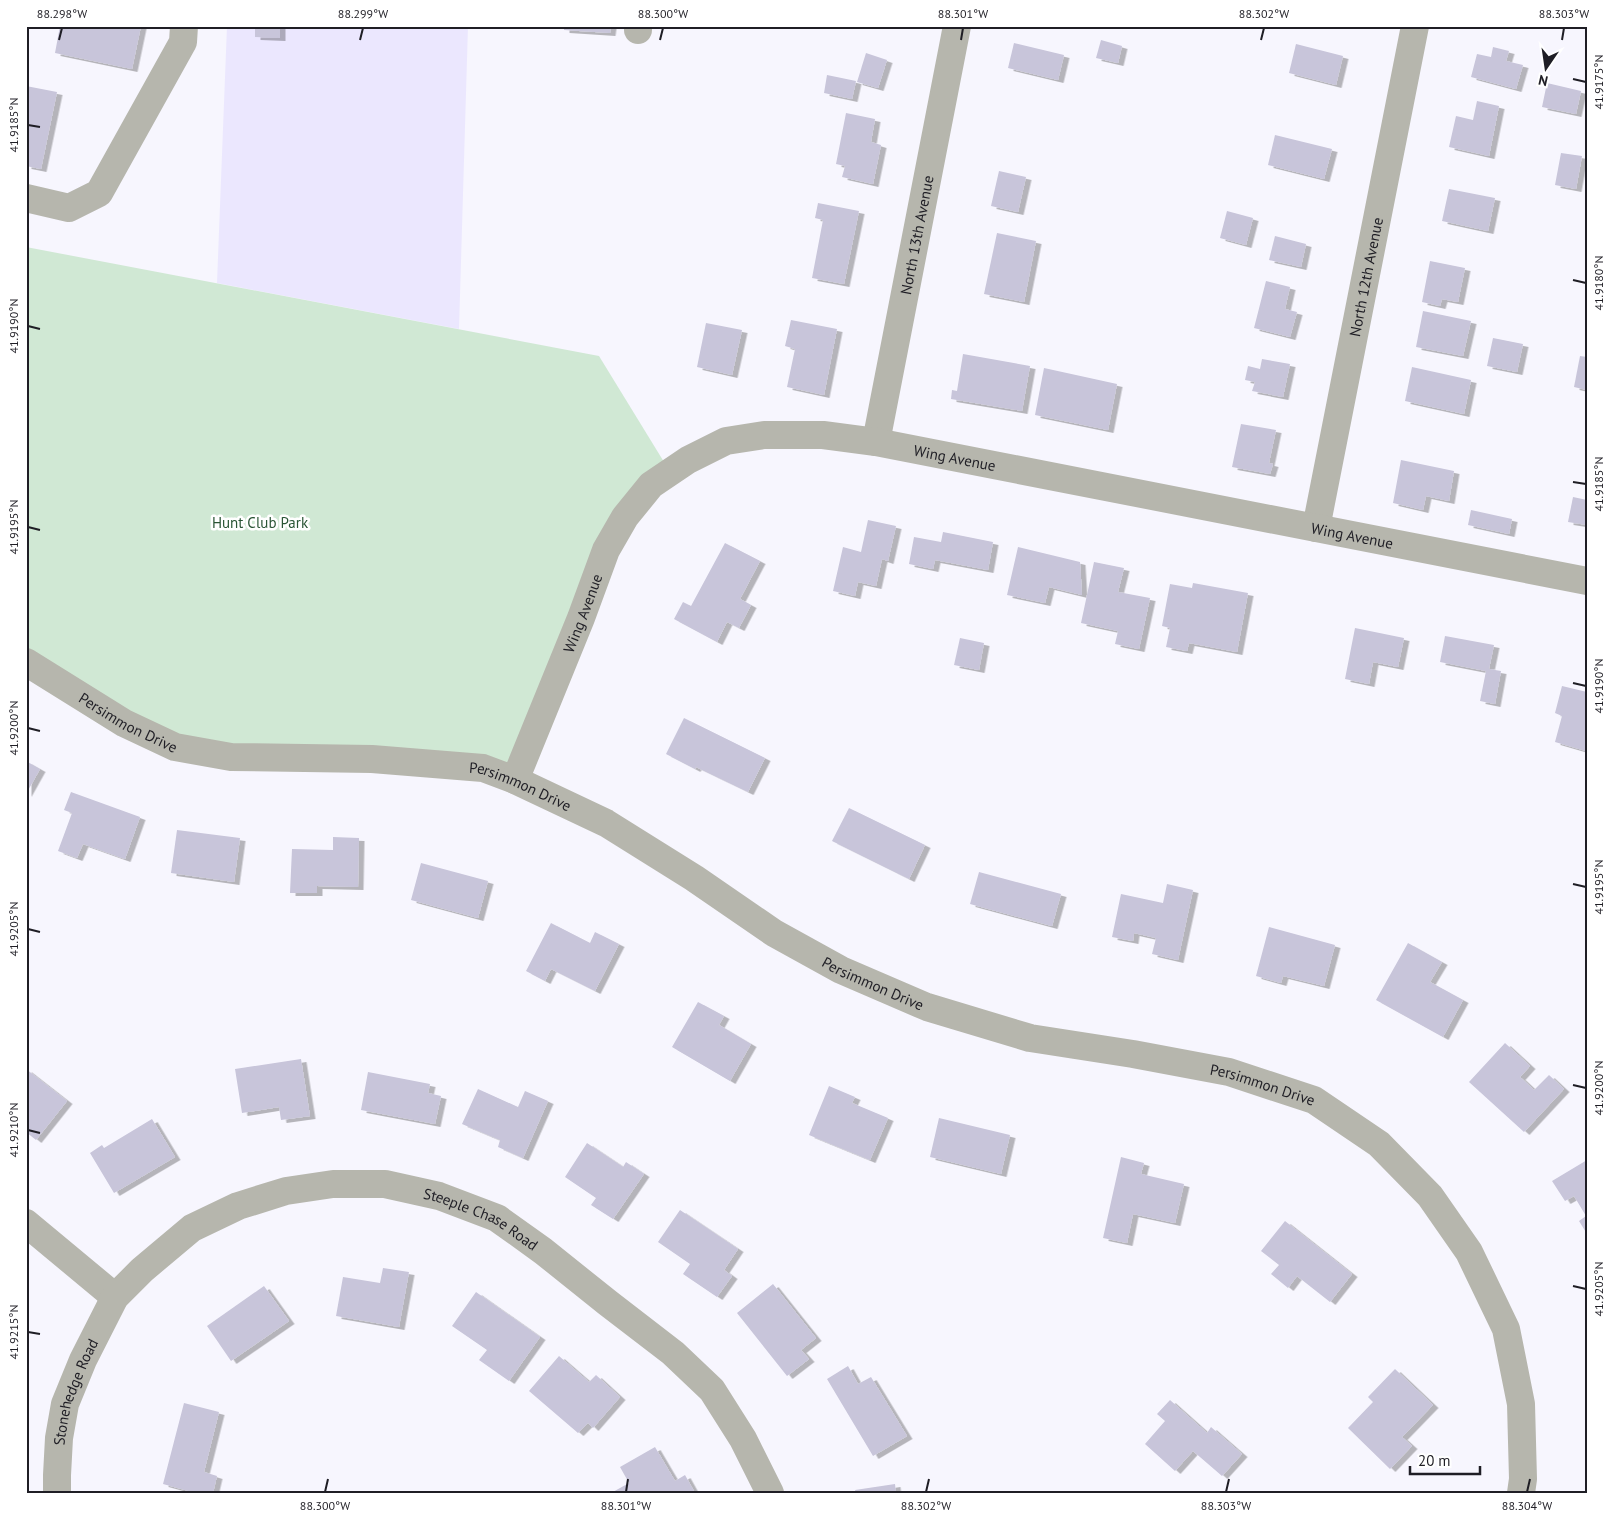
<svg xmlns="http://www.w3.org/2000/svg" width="1613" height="1519" viewBox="0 0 1613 1519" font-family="'PT Sans',sans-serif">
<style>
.built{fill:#ebe7fe}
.green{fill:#d0e8d4}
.building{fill:#c8c5da;filter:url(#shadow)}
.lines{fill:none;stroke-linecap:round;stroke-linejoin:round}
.minor{stroke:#b6b6ad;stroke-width:28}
.ticks{fill:none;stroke:#1f1e25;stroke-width:2}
.labels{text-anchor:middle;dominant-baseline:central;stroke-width:5;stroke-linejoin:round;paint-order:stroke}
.street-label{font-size:15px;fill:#1f1e25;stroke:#fff}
.park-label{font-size:15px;fill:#295434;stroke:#fff}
.neatline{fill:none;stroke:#1f1e25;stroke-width:2}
.ticks-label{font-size:12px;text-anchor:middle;fill:#1f1e25}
</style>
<defs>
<filter id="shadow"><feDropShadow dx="5.5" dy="3" stdDeviation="0" flood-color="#0004"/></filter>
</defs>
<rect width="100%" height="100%" fill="#f7f6fe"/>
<path class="built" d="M227 26H468L459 329 217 283Z"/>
<path class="green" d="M26 247 599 356 664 462 512 765 241 749 174 738 26 655Z"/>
<g class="building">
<path d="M60 26H141L132 69 55 53Z"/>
<path d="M255 26H280V38L255 37Z"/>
<path d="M564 26H611L610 33 564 30Z"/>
<path d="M1101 40 1122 46 1118 63 1096 58Z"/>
<path d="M1014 43 1064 55 1058 80 1008 68Z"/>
<path d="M1296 44 1343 56 1336 85 1289 73Z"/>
<path d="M1493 47 1509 51 1506 61 1523 65 1516 89 1471 77 1477 54 1491 57Z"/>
<path d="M866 53 887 60 878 88 857 82Z"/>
<path d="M827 75 856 81 852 99 824 93Z"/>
<path d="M1547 83 1581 91 1576 114 1542 107Z"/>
<path d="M26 86 57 92 41 169 26 166Z"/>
<path d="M1477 101 1499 106 1489 156 1449 147 1456 116 1473 120Z"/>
<path d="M846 113 875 119 871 142 881 145 873 184 842 177 845 166 836 164Z"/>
<path d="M1275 135 1332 149 1324 179 1268 165Z"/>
<path d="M1561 153 1582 156 1576 189 1555 185Z"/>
<path d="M999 171 1026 177 1018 212 991 206Z"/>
<path d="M1449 189 1495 198 1488 231 1442 221Z"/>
<path d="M818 203 859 211 844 284 812 278 823 220 815 218Z"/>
<path d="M1227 211 1253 218 1246 245 1220 238Z"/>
<path d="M997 233 1036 241 1024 302 984 294Z"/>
<path d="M1275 236 1306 244 1301 267 1269 260Z"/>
<path d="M1430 261 1465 268 1458 302 1442 299 1440 306 1422 302Z"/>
<path d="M1266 281 1290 287 1285 309 1297 312 1290 337 1254 328Z"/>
<path d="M1423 311 1471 321 1463 356 1416 347Z"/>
<path d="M791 320 837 329 824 395 787 387 795 349 785 346Z"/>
<path d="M706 323 742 330 732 375 697 367Z"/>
<path d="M1493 338 1523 344 1517 372 1487 366Z"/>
<path d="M963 354 1030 366 1022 411 951 399 952 390 957 391Z"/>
<path d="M1580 356 1587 357V390L1574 387Z"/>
<path d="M1262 359 1290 364 1283 397 1252 391 1255 382 1245 380 1248 366 1260 369Z"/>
<path d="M1412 367 1471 380 1464 414 1405 401Z"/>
<path d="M1044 368 1117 384 1108 430 1035 415Z"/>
<path d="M1241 424 1276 430 1269 463 1273 464 1270 474 1232 467Z"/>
<path d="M1401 460 1454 471 1449 501 1426 496 1423 510 1393 503Z"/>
<path d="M1573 497 1587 500V525L1568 522Z"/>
<path d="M1471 510 1512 519 1509 534 1468 525Z"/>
<path d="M868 520 896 526 888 561 882 559 876 586 858 582 855 596 833 591 843 547 861 552Z"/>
<path d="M943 532 993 542 988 570 935 560 933 569 909 564 914 537 941 542Z"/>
<path d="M725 543 760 561 740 599 751 605 739 628 727 622 717 642 674 619 683 602 691 606Z"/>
<path d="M1018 547 1080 562 1082 595 1049 587 1045 603 1007 595Z"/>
<path d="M1094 562 1124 568 1118 592 1150 598 1139 649 1115 644 1118 631 1081 623Z"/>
<path d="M1193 583 1248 593 1237 652 1189 643 1187 651 1166 647 1170 628 1162 626 1170 584 1192 588Z"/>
<path d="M1355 628 1404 638 1398 667 1373 662 1369 684 1345 679Z"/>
<path d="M1445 636 1494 645 1489 669 1501 671 1495 704 1480 701 1486 671 1440 662Z"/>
<path d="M960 638 984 643 979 670 954 665Z"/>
<path d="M1562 686 1587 692 1586 751 1555 742 1562 716 1555 713Z"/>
<path d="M684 718 765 758 748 792 696 767 695 769 666 754Z"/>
<path d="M26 761 40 769 26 794Z"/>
<path d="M71 792 140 817 125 859 83 844 77 858 58 851 72 813 64 810Z"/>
<path d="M849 808 925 845 909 879 832 841Z"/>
<path d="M177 830 240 838 234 882 171 873Z"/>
<path d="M333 837 359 838 358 887 317 886V893H290L292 849 333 850Z"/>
<path d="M421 863 488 881 478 918 411 900Z"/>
<path d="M979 872 1061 894 1052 926 970 904Z"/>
<path d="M1167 884 1193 890 1178 960 1152 954 1156 938 1134 933 1133 941 1112 937 1121 894 1163 903Z"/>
<path d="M551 923 590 943 595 932 619 944 595 991 551 969 545 981 526 971Z"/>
<path d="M1269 927 1335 945 1324 986 1283 976 1281 983 1256 976Z"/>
<path d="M1408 943 1442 962 1430 982 1463 1000 1443 1037 1376 1000Z"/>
<path d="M698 1002 724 1016 719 1025 751 1044 730 1081 672 1047Z"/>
<path d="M1505 1043 1530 1066 1520 1077 1534 1090 1549 1075 1564 1089 1524 1132 1469 1082Z"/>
<path d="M301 1059 310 1116 281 1120 279 1107 242 1113 235 1069Z"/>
<path d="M26 1069 67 1101 36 1140 26 1132Z"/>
<path d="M368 1072 430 1084 428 1093 441 1096 435 1124 361 1110Z"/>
<path d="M829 1086 855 1097 852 1103 888 1118 870 1160 809 1135Z"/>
<path d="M478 1089 518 1107 525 1091 548 1101 523 1158 498 1147 500 1140 462 1124Z"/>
<path d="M939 1118 1010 1135 1001 1174 930 1157Z"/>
<path d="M152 1119 175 1157 114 1193 90 1153 102 1145 104 1148Z"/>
<path d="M587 1143 623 1167 626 1162 644 1174 613 1219 591 1205 596 1198 565 1177Z"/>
<path d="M1121 1157 1144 1163 1141 1174 1184 1184 1175 1223 1133 1214 1127 1243 1103 1238Z"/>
<path d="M1587 1160V1234L1579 1221 1586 1216 1574 1196 1565 1201 1552 1181Z"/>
<path d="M680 1210 738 1249 724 1270 732 1276 717 1297 683 1274 690 1264 658 1242Z"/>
<path d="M1285 1221 1352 1274 1330 1302 1297 1276 1288 1288 1271 1274 1279 1265 1261 1251Z"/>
<path d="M383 1268 409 1272 399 1327 336 1316 343 1277 380 1283Z"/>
<path d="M773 1284 816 1338 801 1350 809 1359 787 1376 737 1313Z"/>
<path d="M264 1286 289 1321 231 1361 207 1326Z"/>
<path d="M476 1292 540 1337 509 1381 479 1360 487 1350 452 1326Z"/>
<path d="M559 1356 589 1382 596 1375 620 1397 593 1428 588 1423 578 1433 529 1391Z"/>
<path d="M848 1366 858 1384 871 1377 907 1436 873 1456 827 1379Z"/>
<path d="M1395 1369 1433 1405 1402 1437 1412 1446 1390 1469 1348 1428 1373 1402 1368 1397Z"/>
<path d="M1170 1400 1207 1433 1211 1427 1242 1454 1222 1476 1193 1451 1175 1471 1145 1444 1165 1421 1157 1414Z"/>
<path d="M184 1403 219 1412 204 1472 217 1476 213 1493H196L163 1484Z"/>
<path d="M655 1447 675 1481 685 1475 695 1493H611L629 1483 620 1467Z"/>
<path d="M895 1484 896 1493H856L855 1490Z"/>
</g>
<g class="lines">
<g class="minor">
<path d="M638 30V26"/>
<path d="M26 198 69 208 99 193 183 42 184 26"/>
<path id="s1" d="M876 442 957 26"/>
<path id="s2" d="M1316 528 1415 26"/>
<path id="s3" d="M26 662 124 723 175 747 231 757 372 759 483 768 515 780 606 823 694 878 774 933 841 970 927 1007 1030 1038 1133 1054 1229 1072 1314 1100 1379 1144 1430 1196 1469 1252 1506 1329 1521 1404 1523 1479 1521 1493"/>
<path id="s4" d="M515 780 581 618 606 550 625 517 651 485 688 460 726 441 764 435H823L876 442 1587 581"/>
<path d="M26 1223 115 1297"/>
<path id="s5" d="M57 1493V1475L59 1438 65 1404 83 1360 115 1297 142 1270 192 1228 238 1206 286 1191 333 1184H385L439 1196 497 1218 543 1251 608 1303 673 1353 712 1390 743 1439 770 1493"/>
</g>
</g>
<path class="ticks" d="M59 40 62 28M360 40 363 28M660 40 663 28M961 40 963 28M1261 40 1264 28M1562 40 1564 28M1573 79 1586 82M28 125 40 127M1573 280 1586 283M28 326 40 329M1573 482 1586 484M28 527 40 530M1573 683 1586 686M28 728 40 731M1573 884 1586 887M28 929 40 932M1573 1085 1586 1088M28 1130 40 1133M1573 1286 1586 1289M28 1332 40 1334M325 1492 328 1479M626 1492 628 1479M926 1492 929 1479M1226 1492 1229 1479M1527 1492 1530 1479"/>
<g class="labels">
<g class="street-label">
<text stroke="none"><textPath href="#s1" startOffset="211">North 13th Avenue</textPath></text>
<text stroke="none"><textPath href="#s2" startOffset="256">North 12th Avenue</textPath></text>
<text stroke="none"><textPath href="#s4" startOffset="645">Wing Avenue</textPath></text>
<text stroke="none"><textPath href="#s4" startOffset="1050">Wing Avenue</textPath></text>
<text stroke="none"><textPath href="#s4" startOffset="180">Wing Avenue</textPath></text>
<text stroke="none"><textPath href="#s3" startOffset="119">Persimmon Drive</textPath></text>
<text stroke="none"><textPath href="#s3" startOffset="522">Persimmon Drive</textPath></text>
<text stroke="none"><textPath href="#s3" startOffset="928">Persimmon Drive</textPath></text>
<text stroke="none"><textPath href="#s3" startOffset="1332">Persimmon Drive</textPath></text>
<text stroke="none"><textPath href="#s5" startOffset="615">Steeple Chase Road</textPath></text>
<text stroke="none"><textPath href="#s5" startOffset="104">Stonehedge Road</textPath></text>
</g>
<g class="park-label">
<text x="260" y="522">Hunt Club Park</text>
</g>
</g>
<rect width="1613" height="1519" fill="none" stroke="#ffffff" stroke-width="55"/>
<g transform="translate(1546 68) rotate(193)" stroke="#ffffff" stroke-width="4" paint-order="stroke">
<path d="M0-4L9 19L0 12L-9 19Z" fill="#1f1e25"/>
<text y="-8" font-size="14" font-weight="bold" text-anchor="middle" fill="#1f1e25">N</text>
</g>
<path d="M1410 1466v8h70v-8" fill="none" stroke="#1f1e25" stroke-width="2.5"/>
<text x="1418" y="1466" font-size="15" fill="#1f1e25" stroke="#ffffff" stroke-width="4" paint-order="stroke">20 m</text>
<rect x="28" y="28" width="1558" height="1464" class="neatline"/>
<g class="ticks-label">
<text x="62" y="18">88.298°W</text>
<text x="363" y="18">88.299°W</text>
<text x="663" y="18">88.300°W</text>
<text x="963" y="18">88.301°W</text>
<text x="1264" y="18">88.302°W</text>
<text x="1564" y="18">88.303°W</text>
<text transform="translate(1599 82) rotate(-90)" y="4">41.9175°N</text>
<text transform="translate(14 125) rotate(-90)" y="4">41.9185°N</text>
<text transform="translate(1599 283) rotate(-90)" y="4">41.9180°N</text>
<text transform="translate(14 326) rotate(-90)" y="4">41.9190°N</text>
<text transform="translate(1599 484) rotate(-90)" y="4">41.9185°N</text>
<text transform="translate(14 527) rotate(-90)" y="4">41.9195°N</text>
<text transform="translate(1599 686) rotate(-90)" y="4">41.9190°N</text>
<text transform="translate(14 728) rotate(-90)" y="4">41.9200°N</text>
<text transform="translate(1599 887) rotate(-90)" y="4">41.9195°N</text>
<text transform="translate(14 929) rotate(-90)" y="4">41.9205°N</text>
<text transform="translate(1599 1088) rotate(-90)" y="4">41.9200°N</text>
<text transform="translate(14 1130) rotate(-90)" y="4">41.9210°N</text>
<text transform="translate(1599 1289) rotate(-90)" y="4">41.9205°N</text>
<text transform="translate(14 1332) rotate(-90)" y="4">41.9215°N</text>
<text x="325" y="1510">88.300°W</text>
<text x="626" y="1510">88.301°W</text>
<text x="926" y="1510">88.302°W</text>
<text x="1226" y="1510">88.303°W</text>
<text x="1527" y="1510">88.304°W</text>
</g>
</svg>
